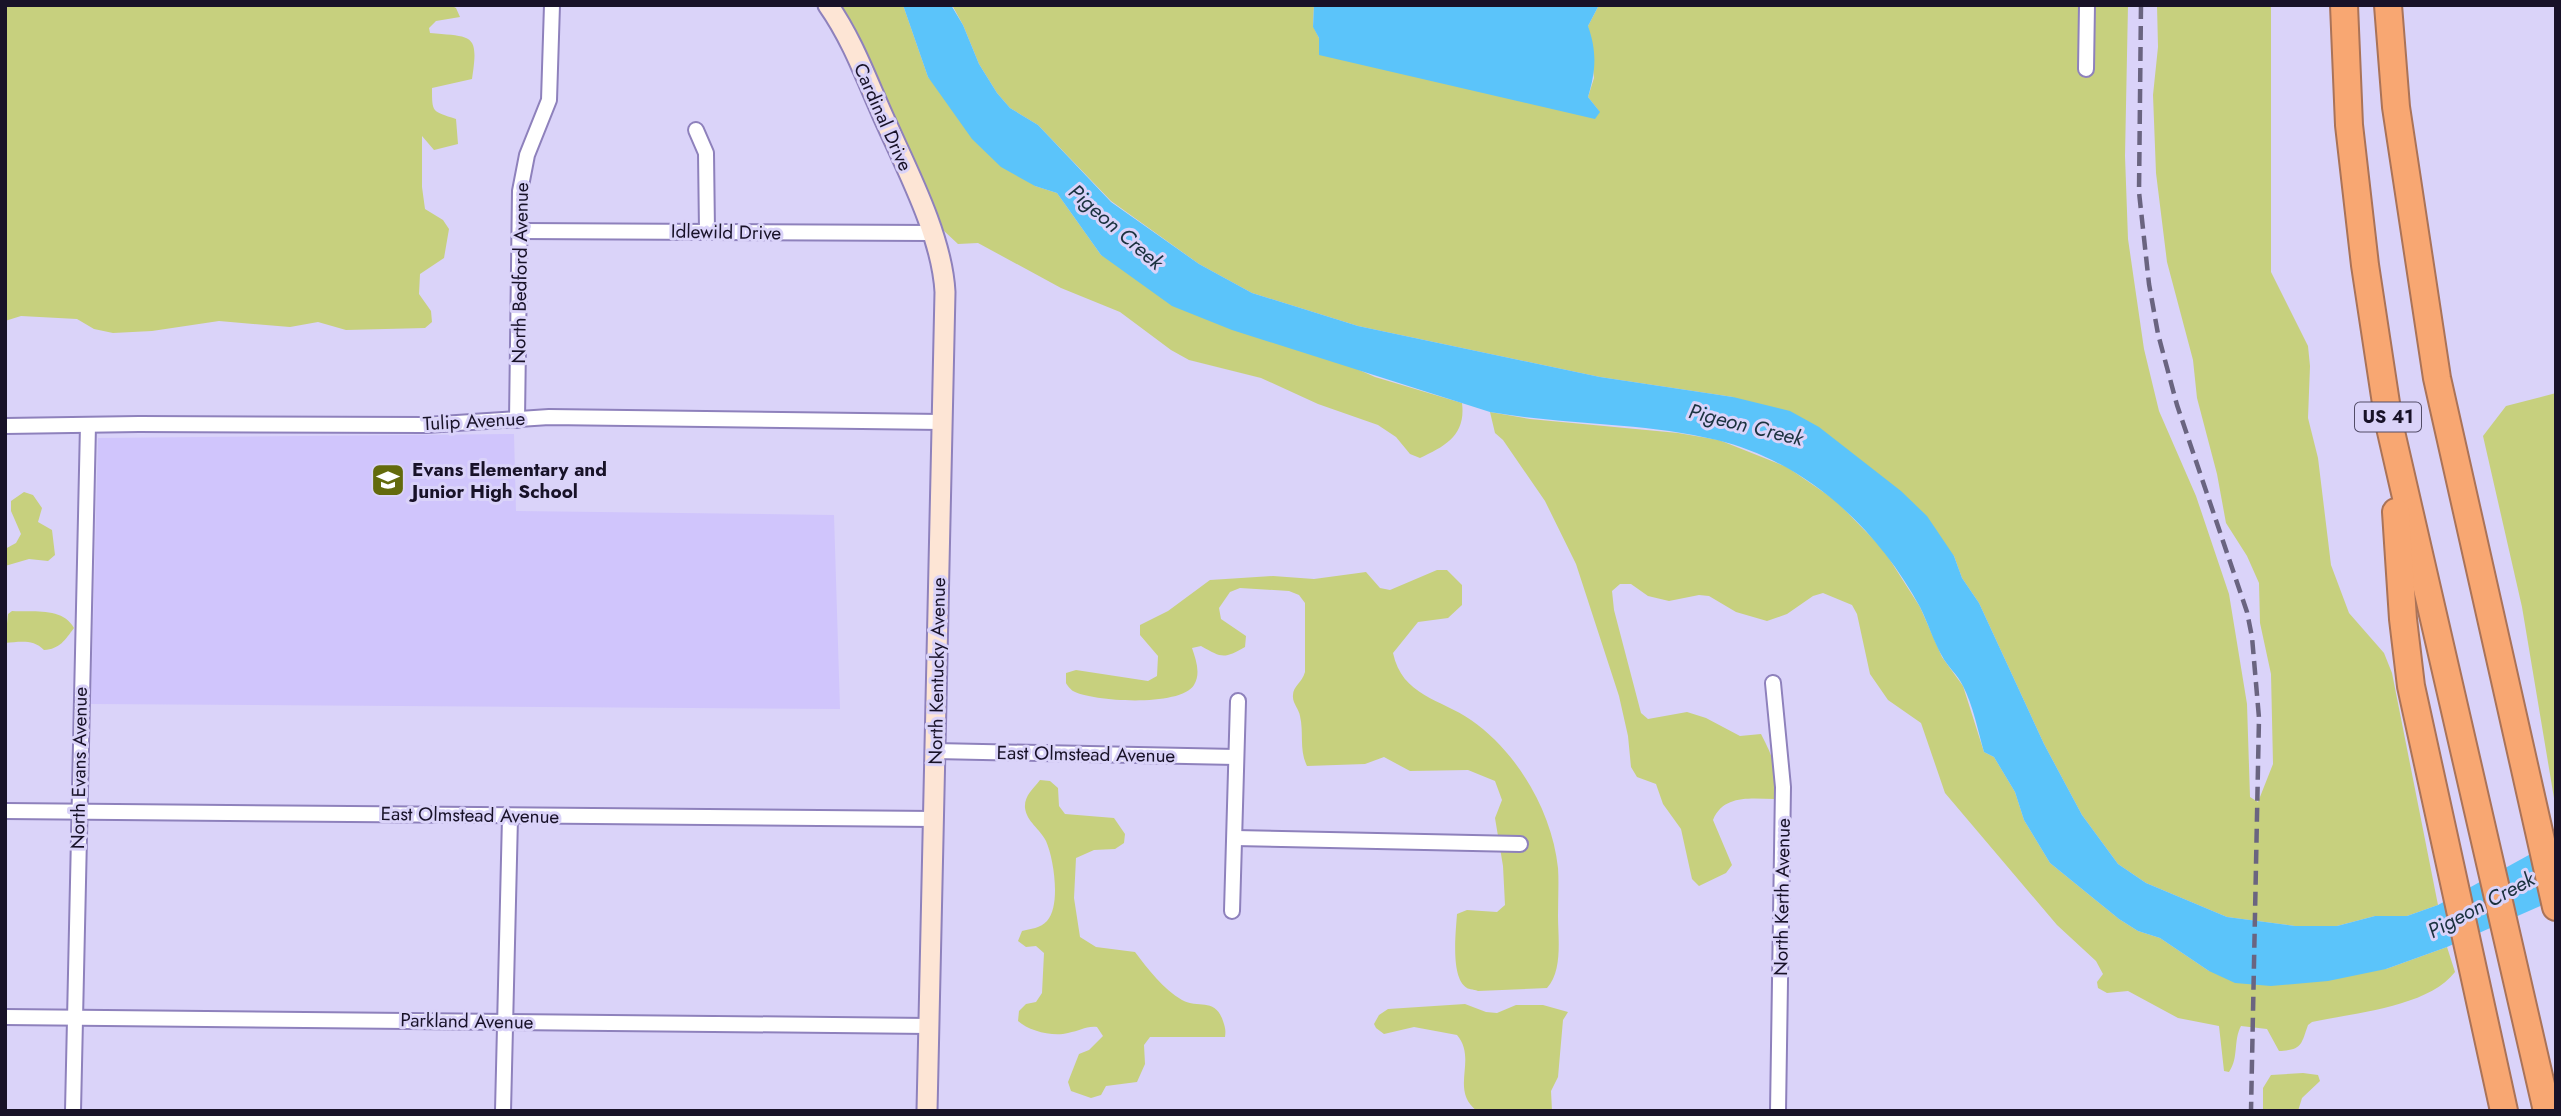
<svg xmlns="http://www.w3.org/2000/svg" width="2561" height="1116" viewBox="0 0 2561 1116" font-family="Jost,sans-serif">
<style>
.built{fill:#d0c5fc}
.green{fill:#c7d07e}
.water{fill:#5bc4fa}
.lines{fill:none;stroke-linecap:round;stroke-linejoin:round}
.street-casing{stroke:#8e81bc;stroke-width:18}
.secondary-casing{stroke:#8e81bc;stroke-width:23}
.highway-casing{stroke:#aa7358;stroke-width:30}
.street{stroke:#fff;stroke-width:14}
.secondary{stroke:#fde5d5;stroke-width:19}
.highway{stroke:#f8a772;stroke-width:26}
.rail{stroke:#6a6480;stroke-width:4.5;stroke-dasharray:14 7;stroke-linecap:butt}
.labels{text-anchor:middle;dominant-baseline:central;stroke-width:6;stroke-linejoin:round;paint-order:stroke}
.shield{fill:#dad3f9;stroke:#524c67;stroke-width:2}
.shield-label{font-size:18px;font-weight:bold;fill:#181228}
.street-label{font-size:19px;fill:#181228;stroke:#dad3f9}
.poi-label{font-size:19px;font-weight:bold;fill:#181228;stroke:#dad3f9;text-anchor:start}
.water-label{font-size:21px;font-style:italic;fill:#1b323f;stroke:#dad3f9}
</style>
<rect width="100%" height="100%" fill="#dad3f9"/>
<path class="built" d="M514 434 516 511 834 515 840 709 91 704 98 438Z"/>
<g class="green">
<path d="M5 5H450L456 8 460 17 436 21 429 28 430 33C473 37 479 33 472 79L432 88C432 113 432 111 456 119L458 144 434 150 422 136V187L425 209 443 220 449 229 444 258 420 274 419 294 431 311 432 322 425 328 346 330 318 322 290 327 219 321 152 331 113 333 94 329 77 319 21 316 5 321Z"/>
<path d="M840 5H903L928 77 1035 186 1057 193 1101 255 1375 377 1462 403C1466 435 1446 446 1420 458L1410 454 1396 437 1378 425 1318 404 1261 378 1189 360 1171 350 1120 312 1061 288 978 243 958 244 943 230 864 52Z"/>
<path d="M952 5H1314L1313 26 1319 38 1599 111 1588 97 1594 78 1588 26 1599 5H2128L2125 156 2128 239 2144 349 2159 411 2196 496 2229 594 2247 704 2250 797 2258 802 2273 764 2271 674 2260 623 2259 583 2247 556 2226 523 2217 474 2197 398 2193 360 2167 262 2156 173 2153 95 2158 47 2157 5H2271V272L2308 346 2310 366 2308 418 2318 458 2331 565 2349 613 2384 653 2392 673 2438 905 2407 916H2375L2337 926H2295L2227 917 2146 883 2118 864 2082 815 2044 744 1979 603 1962 578 1954 556 1733 397 1600 377 1358 326 1252 293 1199 264 1111 201 1038 125 1010 108 997 93 979 64 963 25Z"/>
<path d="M2556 393V810L2522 607 2483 436 2506 406Z"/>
<path d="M1490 412 1530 419 1678 433 1719 440 1787 467 1835 500 1883 549 1920 607 1942 657 1963 686 1984 752 1994 757 2015 792 2024 820 2050 863 2119 919 2138 931 2160 938 2209 971 2386 969 2447 947 2455 972C2428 1007 2354 1013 2312 1022L2308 1025C2301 1045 2302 1050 2279 1051L2267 1029 2241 1026C2233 1041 2239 1058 2229 1072L2224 1071 2219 1026 2178 1018 2128 991 2107 993 2098 988 2097 982 2103 974 2096 961 2057 925 1945 793 1921 723 1888 700 1870 674 1857 614 1852 605 1823 593 1813 596 1787 614 1767 621 1736 612 1709 596 1699 595 1669 601 1648 596 1631 584H1620L1612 591 1614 610 1641 713 1648 719 1687 712 1706 718 1740 736 1761 734C1774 759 1778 770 1775 799 1751 799 1724 794 1713 820L1732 865 1726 873 1699 886 1692 879 1681 829 1663 804 1656 784 1637 777 1631 767 1628 736 1619 696 1576 564 1545 501 1503 440 1495 433Z"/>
<path d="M24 492 33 495 42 508 38 522 52 530 55 555 48 561 29 559 5 566V549L16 543 21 534 11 511V501Z"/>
<path d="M1437 570H1447L1462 585V605L1448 618 1418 622 1393 653C1402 696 1441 699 1471 720 1517 752 1552 811 1558 868 1559 883 1558 900 1558 916 1558 937 1563 971 1547 988L1478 991C1477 990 1468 989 1467 988 1450 978 1456 931 1457 914L1467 910 1497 912 1505 905 1503 866 1495 818 1502 800 1495 781 1468 770 1410 771 1384 757 1365 764 1307 766C1299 750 1304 733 1300 716 1299 709 1292 703 1293 695 1293 686 1302 683 1305 672V603L1299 595 1289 591 1240 588 1230 592 1219 608 1221 619 1246 636 1245 647C1224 659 1222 658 1201 646L1192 648C1196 660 1201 673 1194 685 1181 707 1093 702 1073 691 1071 690 1067 685 1066 683V673L1076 670 1148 681 1157 676 1158 656 1140 635V625L1168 611 1210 580 1273 576 1314 579 1366 572 1380 588 1390 590Z"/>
<path d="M12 611C33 612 63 607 74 628 65 640 60 649 44 650 33 639 20 642 5 643L8 614Z"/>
<path d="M1040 780 1050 781 1058 788 1059 806 1065 814 1114 818 1125 834 1124 843 1115 849 1094 850 1076 858 1074 898 1080 937 1096 947 1135 952C1148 969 1163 989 1182 1000 1199 1009 1215 997 1223 1021 1225 1027 1226 1030 1225 1037H1150L1144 1045 1145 1064 1137 1082 1106 1086 1101 1095 1091 1098 1071 1091 1068 1082 1079 1054 1089 1050 1103 1036 1097 1027C1085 1026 1080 1031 1068 1033 1053 1037 1029 1031 1018 1021L1019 1011 1026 1004 1036 1002 1042 993 1044 953 1036 946 1026 947 1018 941 1022 931C1030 929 1041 928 1047 921 1061 906 1054 859 1046 841 1040 829 1027 822 1025 808 1024 796 1033 789 1040 780Z"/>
<path d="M1465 1004 1486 1012 1497 1013 1516 1005H1543L1568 1012 1563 1020 1558 1077 1551 1091 1552 1111H1477C1449 1089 1478 1060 1457 1035L1414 1027 1384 1034 1376 1028 1374 1024 1379 1015 1388 1009Z"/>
<path d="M2303 1073 2318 1075 2320 1081 2302 1098 2298 1111H2263V1088L2271 1075Z"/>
</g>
<g class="water">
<path d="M903 5H951L963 25 979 64 997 93 1010 108 1038 125 1111 202 1199 264 1252 293 1358 326 1600 377 1733 397 1790 411 1819 427 1901 491 1927 516 1954 556 1962 578 1979 603 2044 744 2082 815 2118 864 2146 883 2227 917 2295 926H2337L2375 916H2407L2438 905 2556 840V899L2447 947 2386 969 2328 981 2271 986 2235 983 2209 971 2160 938 2138 931 2119 919 2050 863 2024 820 2015 792 1994 757 1984 752C1978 731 1973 705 1963 686 1958 675 1947 666 1942 656 1933 640 1928 623 1920 607 1877 528 1806 462 1717 440 1643 422 1565 425 1490 412L1232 330 1172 306 1101 255 1057 193 1035 186 1001 167 972 139 928 77Z"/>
<path d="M1314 5H1599L1588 26C1597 51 1596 71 1588 97L1600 112 1595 119 1319 55V38L1313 27Z"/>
</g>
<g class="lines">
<g class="street-casing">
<g id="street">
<path d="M2086 69 2087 5"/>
<path d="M696 130 706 153 707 231"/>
<path d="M520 231 932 233"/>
<path d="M517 420 520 191 527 155 549 100 552 5"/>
<path d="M5 426 139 424 426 425 549 417 942 422"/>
<path d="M1773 683 1783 787 1778 1111"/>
<path d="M935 751 1236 757"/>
<path d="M5 811 934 819"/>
<path d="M1235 838 1520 844"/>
<path d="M1232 911 1238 701"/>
<path d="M5 1017 929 1026"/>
<path d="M73 1111 88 425"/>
<path d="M503 1111 510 817"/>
</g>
</g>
<g class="secondary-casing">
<path id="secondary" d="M828 5C852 39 866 78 883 116 906 168 942 235 945 292L927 1111"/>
</g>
<g class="highway-casing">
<g id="highway">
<path d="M2344 5 2349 125 2365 265 2389 423 2547 1111"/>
<path d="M2388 5 2396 107 2437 378 2556 907"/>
<path d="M2396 512 2403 619 2411 686 2504 1111"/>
</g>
</g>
<use href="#street" class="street"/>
<use href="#secondary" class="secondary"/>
<use href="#highway" class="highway"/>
<path class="rail" d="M2141 5 2139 192 2149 284 2158 334 2177 405 2247 612 2252 637 2259 718 2251 1111"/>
</g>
<defs>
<g id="school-square" transform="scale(1.75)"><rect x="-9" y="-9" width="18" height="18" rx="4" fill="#636a0c" stroke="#dad3f9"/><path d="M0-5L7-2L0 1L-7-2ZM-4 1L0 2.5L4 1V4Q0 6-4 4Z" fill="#fff"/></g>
</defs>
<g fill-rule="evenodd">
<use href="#school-square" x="388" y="480"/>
</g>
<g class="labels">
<rect class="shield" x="2355" y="402.5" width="66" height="29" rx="5"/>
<g class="shield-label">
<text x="2388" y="417">US 41</text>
</g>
<g class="street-label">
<text transform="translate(883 117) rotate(66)">Cardinal Drive</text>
<text transform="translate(726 232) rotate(1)">Idlewild Drive</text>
<text transform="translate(520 273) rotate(-89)">North Bedford Avenue</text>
<text transform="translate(474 421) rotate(-3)">Tulip Avenue</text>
<text transform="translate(937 671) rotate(-89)">North Kentucky Avenue</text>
<text transform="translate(1086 754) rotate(1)">East Olmstead Avenue</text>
<text transform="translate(79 768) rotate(-89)">North Evans Avenue</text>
<text transform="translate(470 815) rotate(1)">East Olmstead Avenue</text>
<text transform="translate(1782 897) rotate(-89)">North Kerth Avenue</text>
<text transform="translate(467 1021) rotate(1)">Parkland Avenue</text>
</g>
<g class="poi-label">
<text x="412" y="469">Evans Elementary and<tspan x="412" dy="22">Junior High School</tspan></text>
</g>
<g class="water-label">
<text transform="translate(1116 227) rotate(41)">Pigeon Creek</text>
<text transform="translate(1746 425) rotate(14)">Pigeon Creek</text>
<text transform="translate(2481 905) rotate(-28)">Pigeon Creek</text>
</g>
</g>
<rect width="2561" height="1116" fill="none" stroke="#181228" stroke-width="14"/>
</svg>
